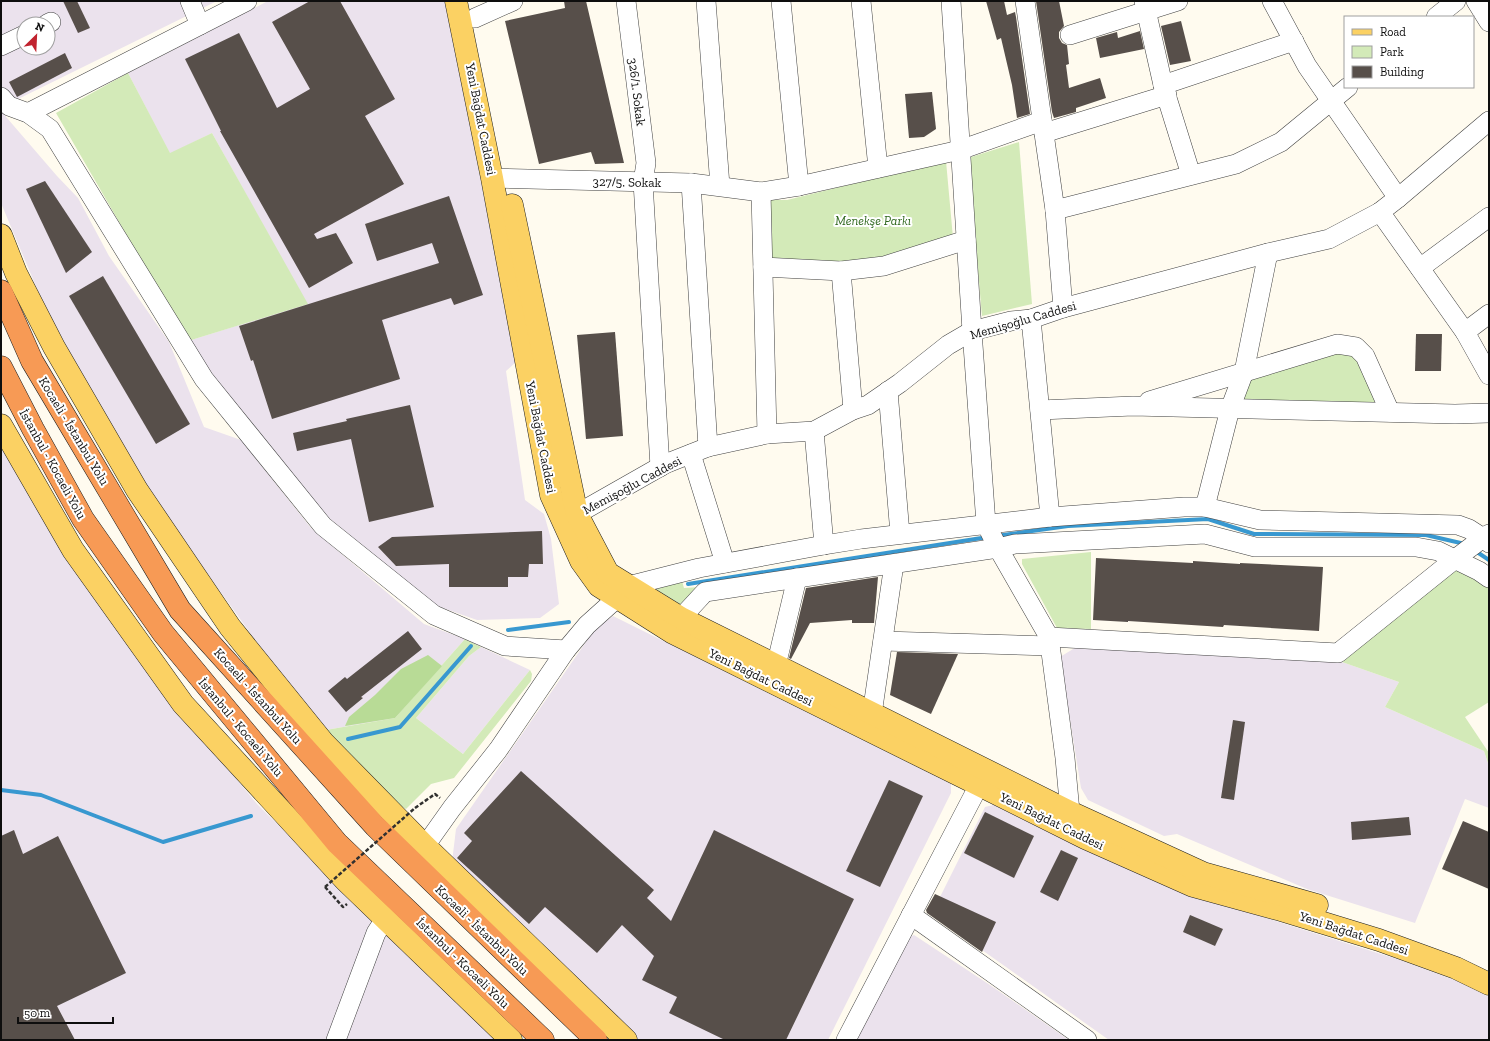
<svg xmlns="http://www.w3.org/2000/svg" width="1490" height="1041" viewBox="0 0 1490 1041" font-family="'Zilla Slab',serif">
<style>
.industrial{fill:#ebe2ed;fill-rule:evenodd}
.green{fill:#d3eab8}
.forest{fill:#b8db96}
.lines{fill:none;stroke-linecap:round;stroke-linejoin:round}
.stream{stroke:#3898d0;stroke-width:4}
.building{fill:#574f4a}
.minor-casing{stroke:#414141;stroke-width:20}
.major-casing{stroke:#1f1f1f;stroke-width:23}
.highway-casing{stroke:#1f1f1f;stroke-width:23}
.path{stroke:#303030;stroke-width:2.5;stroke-dasharray:4 2;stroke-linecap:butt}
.minor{stroke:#fff;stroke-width:19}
.major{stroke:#fbd163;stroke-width:22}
.highway{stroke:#f79a55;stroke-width:22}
.path-bridge{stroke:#303030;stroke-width:2.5;stroke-dasharray:4 2;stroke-linecap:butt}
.labels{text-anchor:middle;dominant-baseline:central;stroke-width:4;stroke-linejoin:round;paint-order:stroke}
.street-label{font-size:13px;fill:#0e0e0e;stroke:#fff}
.park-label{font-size:13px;font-style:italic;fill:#2e671d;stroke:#fff}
</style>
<rect width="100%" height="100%" fill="#fffbef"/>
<g class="industrial">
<path d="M1 1H217L12 102 1 89ZM24 24H48V48H24Z"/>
<path d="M268 1H446L516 362 506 371 525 500 544 514 551 539 559 604 540 618 477 620 437 606 330 519 215 384 188 341 307 304 212 133 170 154 128 73Z"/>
<path d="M1 111 57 176 78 198 109 256 169 342 204 427 241 440 311 528 424 624 465 639 395 718 326 730 274 666 152 497 45 308 1 203Z"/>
<path d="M1 443 152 677 257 804 497 1040H1Z"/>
<path d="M613 616 951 784V793L828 1040H639L452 862 456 829 595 629Z"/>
<path d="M1078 646 1342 662 1399 682 1385 707 1484 751 1489 766V808L1465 799 1415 923 1307 889 1177 834 1164 836 1088 800 1081 788 1060 657Z"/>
<path d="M481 647 530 670 463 754 416 718 469 656Z"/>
<path d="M997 804 1190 894 1400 960 1457 981 1489 997V1040H1109L944 923 938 901 985 807Z"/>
<path d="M914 935 990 985 1069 1040H851L902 941Z"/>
</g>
<g class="green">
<path d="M128 73 170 153 212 133 308 304 188 341 56 113Z"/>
<path d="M1019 142 1032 304 982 316 968 158Z"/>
<path d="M946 161 953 238 882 259 839 266 770 261 769 200H787Z"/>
<path d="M1337 351 1353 354 1359 360 1377 405 1242 401 1251 377Z"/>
<path d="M1091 552V629L1057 628 1022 564V559Z"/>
<path d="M1457 569 1475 579 1489 588V702L1465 717 1489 753V766L1484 751 1385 707 1399 682 1342 662Z"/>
<path d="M681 578 684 588 700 587 683 606 657 590 658 587Z"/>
<path d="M465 639 481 647 469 656 416 718 463 754 530 670 532 674 531 681 454 778 431 784 406 809 399 805 326 730 395 718Z"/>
</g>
<path class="forest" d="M428 655 442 666 395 718 345 726 349 717 375 695 401 669Z"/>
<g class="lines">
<g class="stream">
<path d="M996 536 1068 526 1208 519 1254 534 1426 535 1465 544"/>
<path d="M1474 550 1489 560"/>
<path d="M688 584 988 537"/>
<path d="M508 630 569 622"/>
<path d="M348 739 400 727 471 646"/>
<path d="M1 790 41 795 163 842 251 816"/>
</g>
</g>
<g class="building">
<path d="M63 1H77L90 28 78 33Z"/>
<path d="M310 1H340L395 99 365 116 404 184 314 234 317 239 336 233 353 263 309 288 220 131H221L185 59 239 33 277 108 310 89 272 22Z"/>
<path d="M564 1H586L624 163 595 164 591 152 539 164 505 21 565 8Z"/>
<path d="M986 1H1004L1007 15 1015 12 1016 17 1030 114 1020 117 1017 118 1012 85 1001 38 997 40Z"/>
<path d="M1036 1H1059L1064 26 1059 32V38L1062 43 1067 45 1069 64 1066 65 1069 88 1100 78 1106 98 1076 108V112L1054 118 1052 112Z"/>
<path d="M1181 21 1191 61 1170 65 1161 26Z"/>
<path d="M1140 31 1144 49 1100 58 1096 38 1117 32 1118 38Z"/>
<path d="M65 53 72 68 17 97 9 82Z"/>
<path d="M932 92 936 129 924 137 909 138 905 94Z"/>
<path d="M45 181 92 252 66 273 26 189Z"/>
<path d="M449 196 483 295 454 305 451 298 382 320 400 379 272 419 253 360 251 361 239 326 439 263 432 243 377 261 365 224Z"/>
<path d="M103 276 190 424 156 444 69 296Z"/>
<path d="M615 332 623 436 586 439 577 335Z"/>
<path d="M1416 334H1442L1441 371H1415Z"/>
<path d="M410 405 434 507 369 522 351 439 297 451 293 433 347 421 346 419Z"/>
<path d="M542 531 543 564H529L528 577H508V587H449V564L396 566 378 547 392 537Z"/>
<path d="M1096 558 1193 563V561L1240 564V563L1323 567 1319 631 1224 625 1223 627 1128 621V622L1093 620Z"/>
<path d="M878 577 874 623H852V620L810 623 791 659 789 658 806 588Z"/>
<path d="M408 631 422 649 361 697 363 698 346 712 328 691 345 677 347 679Z"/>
<path d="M897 652 958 654 931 714 890 695Z"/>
<path d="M1233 720 1245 722 1234 800 1221 798Z"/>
<path d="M521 771 654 890 647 898 671 921 714 830 854 899 786 1040H725L669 1013 677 997 642 980 654 956 622 925 597 953 545 907 529 924 457 858 472 841 464 833Z"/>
<path d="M889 780 923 796 880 887 846 871Z"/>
<path d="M985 812 1034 836 1014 878 964 853Z"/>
<path d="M1409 817 1411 835 1352 840 1351 822Z"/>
<path d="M1463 821 1489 832V889L1442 869Z"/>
<path d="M14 830 23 854 58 836 126 973 57 1006 75 1040H1V836Z"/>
<path d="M1061 850 1078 858 1058 901 1040 892Z"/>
<path d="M935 894 996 922 982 952 927 913 926 910Z"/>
<path d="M1190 915 1223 929 1215 946 1183 932Z"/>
</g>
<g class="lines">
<g class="minor-casing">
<g id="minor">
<path d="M190 1 200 25"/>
<path d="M626 1 646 163 643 182 660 467"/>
<path d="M706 1 720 186"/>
<path d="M781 1 799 186"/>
<path d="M861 1 878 168"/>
<path d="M951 1 972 331 986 524 998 548 1049 637 1065 758 1070 812"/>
<path d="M1025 1 1055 210 1063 308"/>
<path d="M1144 1 1163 85"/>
<path d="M1272 1 1307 66 1398 198"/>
<path d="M1476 1 1489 22"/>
<path d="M1436 17 1456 1"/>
<path d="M475 18 513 1"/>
<path d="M47 24 51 22"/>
<path d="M1070 35 1178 1"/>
<path d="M1 46 24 35"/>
<path d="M1 97 9 106 28 113 50 129 204 379 323 526 434 615 505 646 566 650"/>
<path d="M28 113 247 1"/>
<path d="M1044 133 1167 95"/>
<path d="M1191 175 1163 85 1294 41"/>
<path d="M492 178 691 183 761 192 799 186 960 150 1042 121"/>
<path d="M691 183 708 447"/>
<path d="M761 192 767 434"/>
<path d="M1055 210 1236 164 1281 142 1348 87"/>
<path d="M1380 212 1465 332 1489 375"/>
<path d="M763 267 841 271 884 266 966 240"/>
<path d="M1420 268 1489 217"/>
<path d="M841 271 853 410"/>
<path d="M1031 319 1050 517"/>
<path d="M1465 332 1489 314"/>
<path d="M888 391 900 534"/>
<path d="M1149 401 1337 344 1356 347 1365 356 1390 412"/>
<path d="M1040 410 1133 406 1455 414 1489 413"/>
<path d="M814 431 824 545"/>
<path d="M691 454 725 563"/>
<path d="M1205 507 1230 409 1244 372 1268 253"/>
<path d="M577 514 665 464 708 447 767 434 814 431 853 410 868 405 900 383 948 345 972 331 1011 321 1031 319 1063 308 1268 253 1329 239 1380 212 1398 198 1489 121"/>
<path d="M681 618 705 592 998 548 1015 544 1205 534 1255 547H1416L1438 551 1479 571 1489 578"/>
<path d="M1049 637 1338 653 1455 559 1483 538 1489 543"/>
<path d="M883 641 1050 646"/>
<path d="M776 666 797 578"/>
<path d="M872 714 894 564"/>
<path d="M425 846 452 808 498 750 566 650 587 625 617 598 628 586 699 568 824 545 861 539 1050 517 1184 507H1205L1260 520 1458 525 1469 529 1483 538 1489 534"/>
<path d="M911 915 1087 1040"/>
<path d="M336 1040 376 933 385 919"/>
<path d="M846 1040 979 785"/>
</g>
</g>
<g class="major-casing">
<g id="major">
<path d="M456 1 492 178 551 495 581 561 599 586 673 633 979 785 1085 838 1193 886 1281 910 1379 940 1456 968 1489 984"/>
<path d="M512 205 577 514 608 573 681 618 1070 812 1203 873 1317 905"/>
<path d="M1 235 16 273 54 347 137 490 230 627 323 742 425 846 626 1040"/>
<path d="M1 425 73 550 183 704 345 880 511 1040"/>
</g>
</g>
<g class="highway-casing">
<g id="highway">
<path d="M1 291 32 361 180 610 375 826 596 1040"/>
<path d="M1 367 33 429 83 519 163 633 337 843 543 1040"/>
</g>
</g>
<g class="path">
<path d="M415 808 435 794 440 798"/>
<path d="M325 887 343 907 347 904"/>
</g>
<use href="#minor" class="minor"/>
<use href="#major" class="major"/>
<use href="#highway" class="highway"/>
<path class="path-bridge" d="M325 887 415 808"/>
</g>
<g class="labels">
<g class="street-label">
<text transform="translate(637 92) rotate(83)">326/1. Sokak</text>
<text transform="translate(481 119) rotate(79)">Yeni Bağdat Caddesi</text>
<text transform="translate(627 182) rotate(1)">327/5. Sokak</text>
<text transform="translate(1023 320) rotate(-16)">Memişoğlu Caddesi</text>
<text transform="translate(74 431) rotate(59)">Kocaeli - İstanbul Yolu</text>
<text transform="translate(541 437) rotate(79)">Yeni Bağdat Caddesi</text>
<text transform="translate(53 464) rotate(61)">İstanbul - Kocaeli Yolu</text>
<text transform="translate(632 485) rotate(-28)">Memişoğlu Caddesi</text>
<text transform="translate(761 677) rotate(26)">Yeni Bağdat Caddesi</text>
<text transform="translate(258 696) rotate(48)">Kocaeli - İstanbul Yolu</text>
<text transform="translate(241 727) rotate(50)">İstanbul - Kocaeli Yolu</text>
<text transform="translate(1052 821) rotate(26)">Yeni Bağdat Caddesi</text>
<text transform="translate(482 930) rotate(44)">Kocaeli - İstanbul Yolu</text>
<text transform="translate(1354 933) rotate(18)">Yeni Bağdat Caddesi</text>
<text transform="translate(463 963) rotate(44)">İstanbul - Kocaeli Yolu</text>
</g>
<g class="park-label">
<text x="873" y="220">Menekşe Parkı</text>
</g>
</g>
<rect width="1490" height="1041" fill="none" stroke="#0e0e0e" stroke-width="4"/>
<rect x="1344" y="16" width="130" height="72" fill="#ffffff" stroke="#9f9f9f"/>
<rect x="1352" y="29" width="20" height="6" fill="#fbd163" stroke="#9f9f9f"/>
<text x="1380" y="36" font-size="12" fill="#0e0e0e">Road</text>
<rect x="1352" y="46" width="20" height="12" fill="#d3eab8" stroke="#9f9f9f"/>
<text x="1380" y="56" font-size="12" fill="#0e0e0e">Park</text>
<rect x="1352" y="66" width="20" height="12" fill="#574f4a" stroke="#9f9f9f"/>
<text x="1380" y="76" font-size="12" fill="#0e0e0e">Building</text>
<g transform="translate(36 36) rotate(24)"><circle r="19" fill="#ffffff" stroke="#9f9f9f"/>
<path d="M0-3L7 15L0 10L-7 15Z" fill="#c1232f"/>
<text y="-6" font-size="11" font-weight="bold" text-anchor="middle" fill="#0e0e0e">N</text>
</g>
<path d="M18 1017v6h95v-6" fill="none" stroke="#0e0e0e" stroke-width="2"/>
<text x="24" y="1017" font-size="12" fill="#0e0e0e" stroke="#ffffff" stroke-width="3" paint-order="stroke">50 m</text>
</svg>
